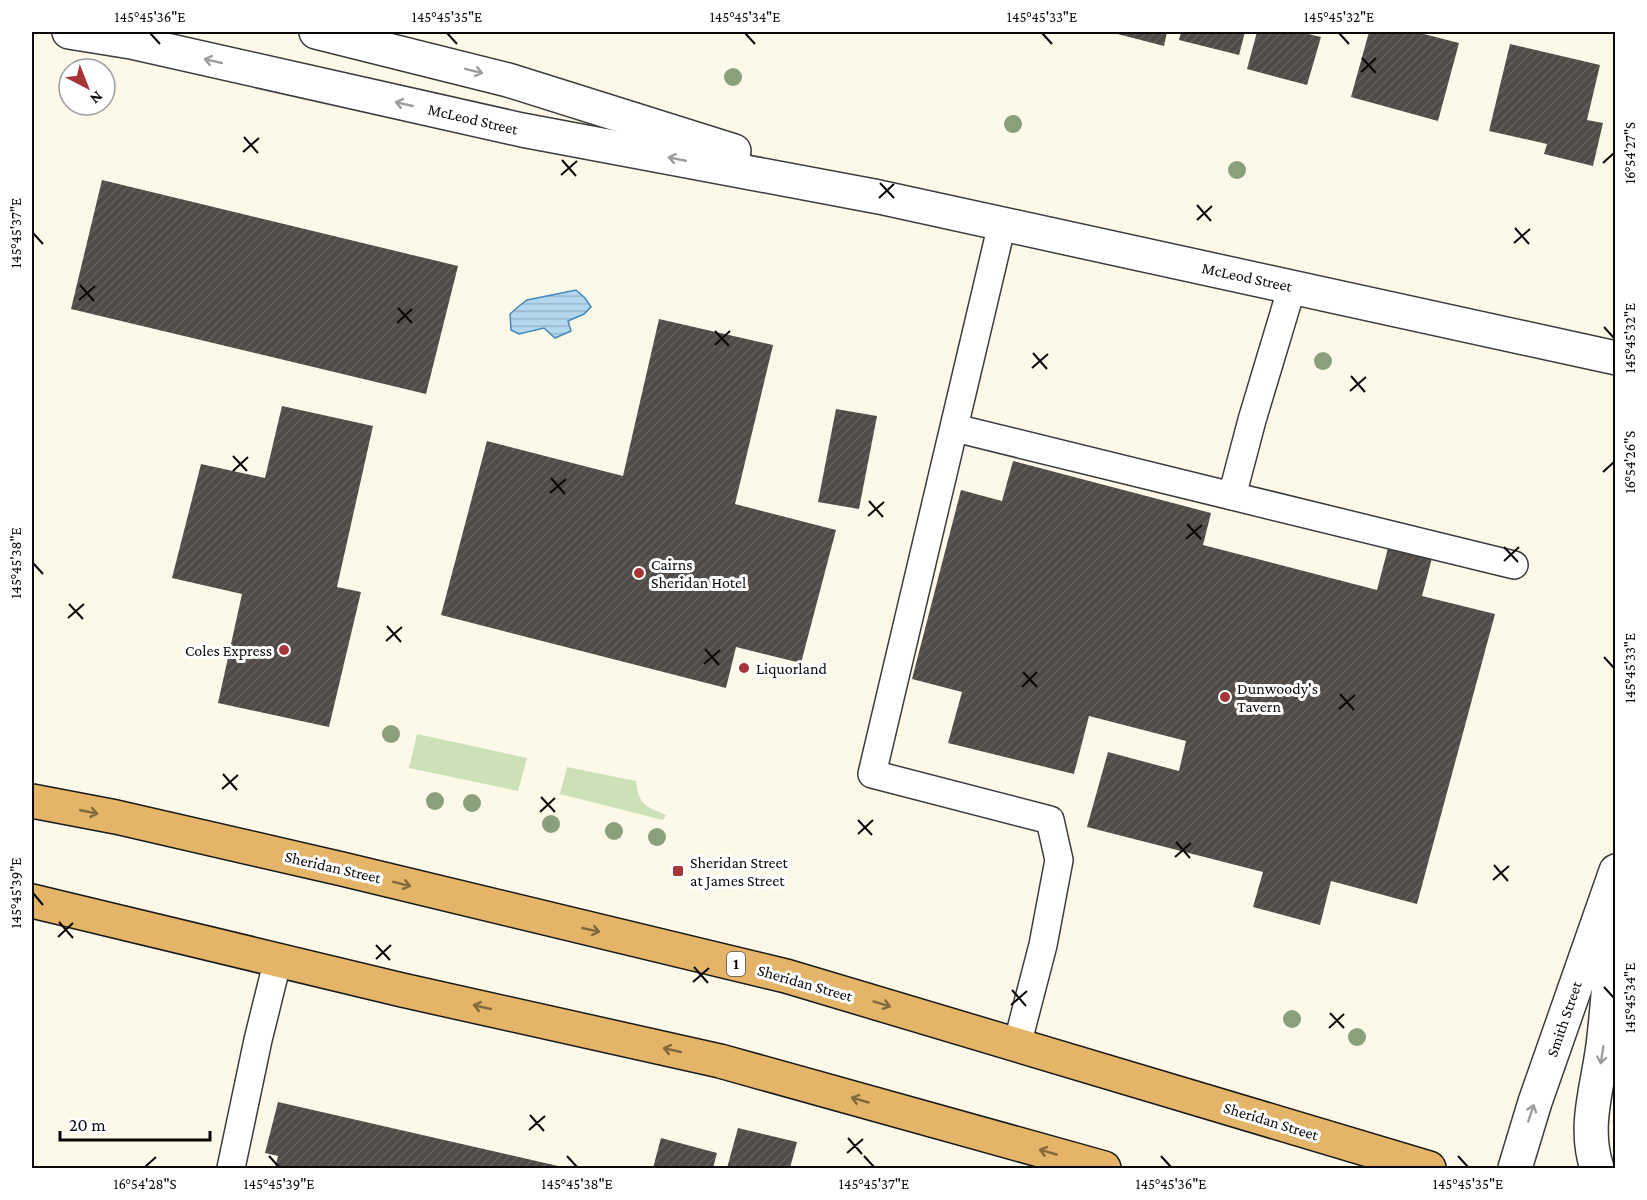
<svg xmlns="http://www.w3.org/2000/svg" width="1647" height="1200" viewBox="0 0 1647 1200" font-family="'Crimson Pro',serif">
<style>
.grass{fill:#cce1b7}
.water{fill:url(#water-rules);stroke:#4489bb;stroke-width:1.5}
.building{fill:url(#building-hatch)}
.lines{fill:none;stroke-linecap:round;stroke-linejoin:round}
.service-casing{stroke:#3c3c3c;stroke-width:30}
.minor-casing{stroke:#3c3c3c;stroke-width:36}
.tertiary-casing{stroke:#3c3c3c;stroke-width:36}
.trunk-casing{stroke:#1a1a1a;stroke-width:36}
.service{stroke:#fff;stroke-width:27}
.minor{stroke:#fff;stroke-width:33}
.tertiary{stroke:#fff;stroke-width:33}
.trunk{stroke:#e4b568;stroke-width:33}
.tree{fill:#8aa07c}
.oneway{stroke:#9d9d9d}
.oneway2{stroke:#81683d}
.ticks{fill:none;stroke:#090909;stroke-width:2}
.poi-dot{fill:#a73437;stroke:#fff;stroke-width:2}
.labels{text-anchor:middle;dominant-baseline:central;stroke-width:6;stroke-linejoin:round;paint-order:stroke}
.shield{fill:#fff;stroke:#535353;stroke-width:1.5}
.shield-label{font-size:15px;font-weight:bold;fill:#090909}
.street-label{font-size:16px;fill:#090909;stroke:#fff}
.poi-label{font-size:16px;fill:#090909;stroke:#fff;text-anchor:start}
.neatline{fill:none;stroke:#090909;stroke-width:2}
.ticks-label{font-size:15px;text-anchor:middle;fill:#090909}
</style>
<defs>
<pattern id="water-rules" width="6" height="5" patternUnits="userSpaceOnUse" patternTransform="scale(1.5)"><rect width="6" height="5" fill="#b3d7ed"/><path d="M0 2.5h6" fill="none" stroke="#99b7ca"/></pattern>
<pattern id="building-hatch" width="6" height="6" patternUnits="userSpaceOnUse" patternTransform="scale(1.5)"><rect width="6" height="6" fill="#504b47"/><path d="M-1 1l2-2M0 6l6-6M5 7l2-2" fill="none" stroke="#64605d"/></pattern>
</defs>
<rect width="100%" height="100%" fill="#fcf9e9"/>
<g class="grass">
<path d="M417 734 527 758 518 791 409 768Z"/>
<path d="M567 767 636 781C638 805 647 807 666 815L663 820 560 794Z"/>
</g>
<path class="water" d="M576 290 585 298 591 307 584 314 568 321 571 331 555 338 544 328 519 334 511 330 510 314 519 306 527 300Z"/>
<g class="building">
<path d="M1110 32H1167L1164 46Z"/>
<path d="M1181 32H1245L1239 55 1179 40Z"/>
<path d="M1257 32H1300L1321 37 1307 85 1247 69Z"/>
<path d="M1369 32H1416L1459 43 1438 121 1351 97Z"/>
<path d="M1510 44 1600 65 1587 120 1603 123 1593 166 1544 154 1547 144 1489 131Z"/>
<path d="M102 180 458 266 426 394 71 309Z"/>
<path d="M659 319 773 345 735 504 836 530 801 663 736 647 726 688 441 615 487 441 623 476Z"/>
<path d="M282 406 373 426 337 587 361 592 329 727 218 703 242 594 172 578 201 464 265 478Z"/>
<path d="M836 409 877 416 859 509 818 502Z"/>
<path d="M1013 461 1211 513 1203 545 1377 590 1388 548 1432 558 1422 596 1495 614 1417 904 1331 881 1320 925 1253 907 1263 872 1087 827 1108 752 1179 771 1186 741 1089 716 1074 774 948 743 962 692 912 679 961 490 1002 501Z"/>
<path d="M278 1102 558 1166V1168H275L278 1156 265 1153Z"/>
<path d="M738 1128 797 1142 790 1168H727Z"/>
<path d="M661 1138 717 1153 713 1168H653Z"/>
</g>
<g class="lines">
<g class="service-casing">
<g id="service">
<path d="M1002 224 872 774 1050 820 1059 860 1043 945 1017 1045"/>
<path d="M955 428 1232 496 1252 420 1292 287"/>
<path d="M1232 496 1514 565"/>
<path d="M231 1168 258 1040 278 959"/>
</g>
</g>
<g class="minor-casing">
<g id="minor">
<path d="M1515 1168 1535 1102 1616 871"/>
<path d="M1597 1168C1582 1124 1600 1081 1604 1037 1609 994 1611 952 1614 909"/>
</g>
</g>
<g class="tertiary-casing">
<g id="tertiary">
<path d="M69 32 131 42 522 130 879 197 1616 358"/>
<path d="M316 32 508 80 734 151"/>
</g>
</g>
<g class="trunk-casing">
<g id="trunk">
<path d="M32 801 116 817 342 869 786 976 1429 1168"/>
<path d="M32 901 402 990 720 1061 1104 1168"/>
</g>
</g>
<use href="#service" class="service"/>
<use href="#minor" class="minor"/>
<use href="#tertiary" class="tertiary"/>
<use href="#trunk" class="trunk"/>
</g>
<g class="tree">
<circle cx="733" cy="77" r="9"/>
<circle cx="1013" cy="124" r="9"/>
<circle cx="1237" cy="170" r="9"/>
<circle cx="1323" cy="361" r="9"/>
<circle cx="391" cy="734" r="9"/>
<circle cx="435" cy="801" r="9"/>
<circle cx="472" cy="803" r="9"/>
<circle cx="551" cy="824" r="9"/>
<circle cx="614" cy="831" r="9"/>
<circle cx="657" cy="837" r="9"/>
<circle cx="1292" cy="1019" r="9"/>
<circle cx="1357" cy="1037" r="9"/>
</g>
<defs><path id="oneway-shaft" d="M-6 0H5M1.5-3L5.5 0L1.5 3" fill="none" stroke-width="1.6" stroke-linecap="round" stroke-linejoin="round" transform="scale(1.5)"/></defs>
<g class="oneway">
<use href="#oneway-shaft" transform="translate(213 61) rotate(-167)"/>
<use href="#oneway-shaft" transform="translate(474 71) rotate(14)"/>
<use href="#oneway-shaft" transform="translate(404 104) rotate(-167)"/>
<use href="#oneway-shaft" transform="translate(677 159) rotate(-169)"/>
<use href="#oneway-shaft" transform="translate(1602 1055) rotate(99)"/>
<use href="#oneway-shaft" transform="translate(1531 1113) rotate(-72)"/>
</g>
<g class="oneway2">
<use href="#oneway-shaft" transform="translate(89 812) rotate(11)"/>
<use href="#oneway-shaft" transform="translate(402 884) rotate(14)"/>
<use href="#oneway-shaft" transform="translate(591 930) rotate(13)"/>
<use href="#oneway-shaft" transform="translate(882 1004) rotate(17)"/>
<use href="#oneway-shaft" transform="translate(482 1007) rotate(-167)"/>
<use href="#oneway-shaft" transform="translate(672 1050) rotate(-167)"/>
<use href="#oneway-shaft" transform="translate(860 1100) rotate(-164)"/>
<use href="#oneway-shaft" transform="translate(1048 1152) rotate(-164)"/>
</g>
<path class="ticks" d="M150 33 160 44M447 33 457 44M745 33 755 44M1042 33 1052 44M1339 33 1349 44M1362 58 1376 73M1361 72 1376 58M244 137 258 153M243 152 259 138M562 160 576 176M1603 163 1614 153M561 175 577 161M880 183 894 198M879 198 894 184M1197 205 1211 221M1197 220 1212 206M1515 228 1529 244M33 233 43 244M1514 243 1530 229M80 285 94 301M79 300 95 286M398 308 412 323M397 323 412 309M1604 327 1614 338M715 331 729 346M715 345 730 331M1033 353 1047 369M1032 368 1048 354M1351 376 1365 392M1350 391 1366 377M233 456 247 471M233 471 248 457M1603 472 1614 462M551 478 565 494M550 493 566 479M869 501 883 517M868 516 884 502M1187 524 1201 539M1186 539 1202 525M1504 547 1518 562M1504 561 1519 547M33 563 43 574M69 604 83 619M68 618 84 604M387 626 401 642M386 641 402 627M705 649 719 665M1604 657 1614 668M704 664 720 650M1023 672 1037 687M1022 687 1037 672M1340 694 1354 710M1339 709 1355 695M223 774 237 790M222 789 238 775M541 797 555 812M540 812 555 798M858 820 872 835M858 834 873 820M1176 842 1190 858M1175 857 1191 843M1494 865 1508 881M1493 880 1509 866M33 893 43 905M59 922 73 938M58 937 73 923M376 945 390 960M376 959 391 945M694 967 708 983M693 982 709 968M1604 987 1614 998M1012 990 1026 1006M1011 1005 1027 991M1330 1013 1344 1028M1329 1028 1344 1014M530 1115 544 1131M529 1130 545 1116M848 1138 862 1154M847 1153 863 1139M269 1156 279 1167M567 1156 577 1167M864 1156 874 1167M1161 1156 1171 1167M1458 1156 1468 1167M145 1167 156 1157"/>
<g class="poi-dot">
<circle cx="639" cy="573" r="6"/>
<circle cx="284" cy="650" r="6"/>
<circle cx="744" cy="668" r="6"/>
<circle cx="1225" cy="697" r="6"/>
<rect x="672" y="865" width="12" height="12" rx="3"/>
</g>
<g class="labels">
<rect class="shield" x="727" y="952" width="18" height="24" rx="4.5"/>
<g class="shield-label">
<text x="736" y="964">1</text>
</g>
<g class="street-label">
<text transform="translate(473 119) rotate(13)">McLeod Street</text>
<text transform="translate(1247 277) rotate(12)">McLeod Street</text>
<text transform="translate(333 867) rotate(13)">Sheridan Street</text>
<text transform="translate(805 983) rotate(16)">Sheridan Street</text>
<text transform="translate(1564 1019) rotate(-71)">Smith Street</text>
<text transform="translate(1271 1121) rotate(17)">Sheridan Street</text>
</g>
<g class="poi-label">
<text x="651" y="564">Cairns<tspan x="651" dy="18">Sheridan Hotel</tspan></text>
<text x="272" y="650" text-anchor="end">Coles Express</text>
<text x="756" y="668">Liquorland</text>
<text x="1237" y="688">Dunwoody's<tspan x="1237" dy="18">Tavern</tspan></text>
<text x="690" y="862">Sheridan Street<tspan x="690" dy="18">at James Street</tspan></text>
</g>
</g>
<rect width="1647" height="1200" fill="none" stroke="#ffffff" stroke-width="66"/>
<g transform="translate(87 87) rotate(138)"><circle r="28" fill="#ffffff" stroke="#9d9d9d" stroke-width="1.5"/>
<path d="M0-4.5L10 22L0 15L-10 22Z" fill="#a73437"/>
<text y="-9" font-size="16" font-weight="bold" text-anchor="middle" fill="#090909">N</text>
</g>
<path d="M60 1131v9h150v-9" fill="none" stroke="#090909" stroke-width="3"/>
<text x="69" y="1131" font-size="18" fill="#090909" stroke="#ffffff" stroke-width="4.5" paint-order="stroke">20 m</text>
<rect x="33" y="33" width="1581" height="1134" class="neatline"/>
<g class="ticks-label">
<text x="150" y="22">145°45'36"E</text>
<text x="447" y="22">145°45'35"E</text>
<text x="745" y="22">145°45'34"E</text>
<text x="1042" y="22">145°45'33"E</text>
<text x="1339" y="22">145°45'32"E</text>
<text transform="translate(1630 153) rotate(-90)" y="5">16°54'27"S</text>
<text transform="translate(16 233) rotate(-90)" y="5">145°45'37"E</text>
<text transform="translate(1630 338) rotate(-90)" y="5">145°45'32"E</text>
<text transform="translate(1630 462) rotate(-90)" y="5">16°54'26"S</text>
<text transform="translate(16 563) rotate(-90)" y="5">145°45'38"E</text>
<text transform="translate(1630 668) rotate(-90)" y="5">145°45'33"E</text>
<text transform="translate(16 893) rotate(-90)" y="5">145°45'39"E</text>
<text transform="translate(1630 998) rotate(-90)" y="5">145°45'34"E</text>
<text x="145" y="1189">16°54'28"S</text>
<text x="279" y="1189">145°45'39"E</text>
<text x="577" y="1189">145°45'38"E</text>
<text x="874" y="1189">145°45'37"E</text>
<text x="1171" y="1189">145°45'36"E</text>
<text x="1468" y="1189">145°45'35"E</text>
</g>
</svg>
